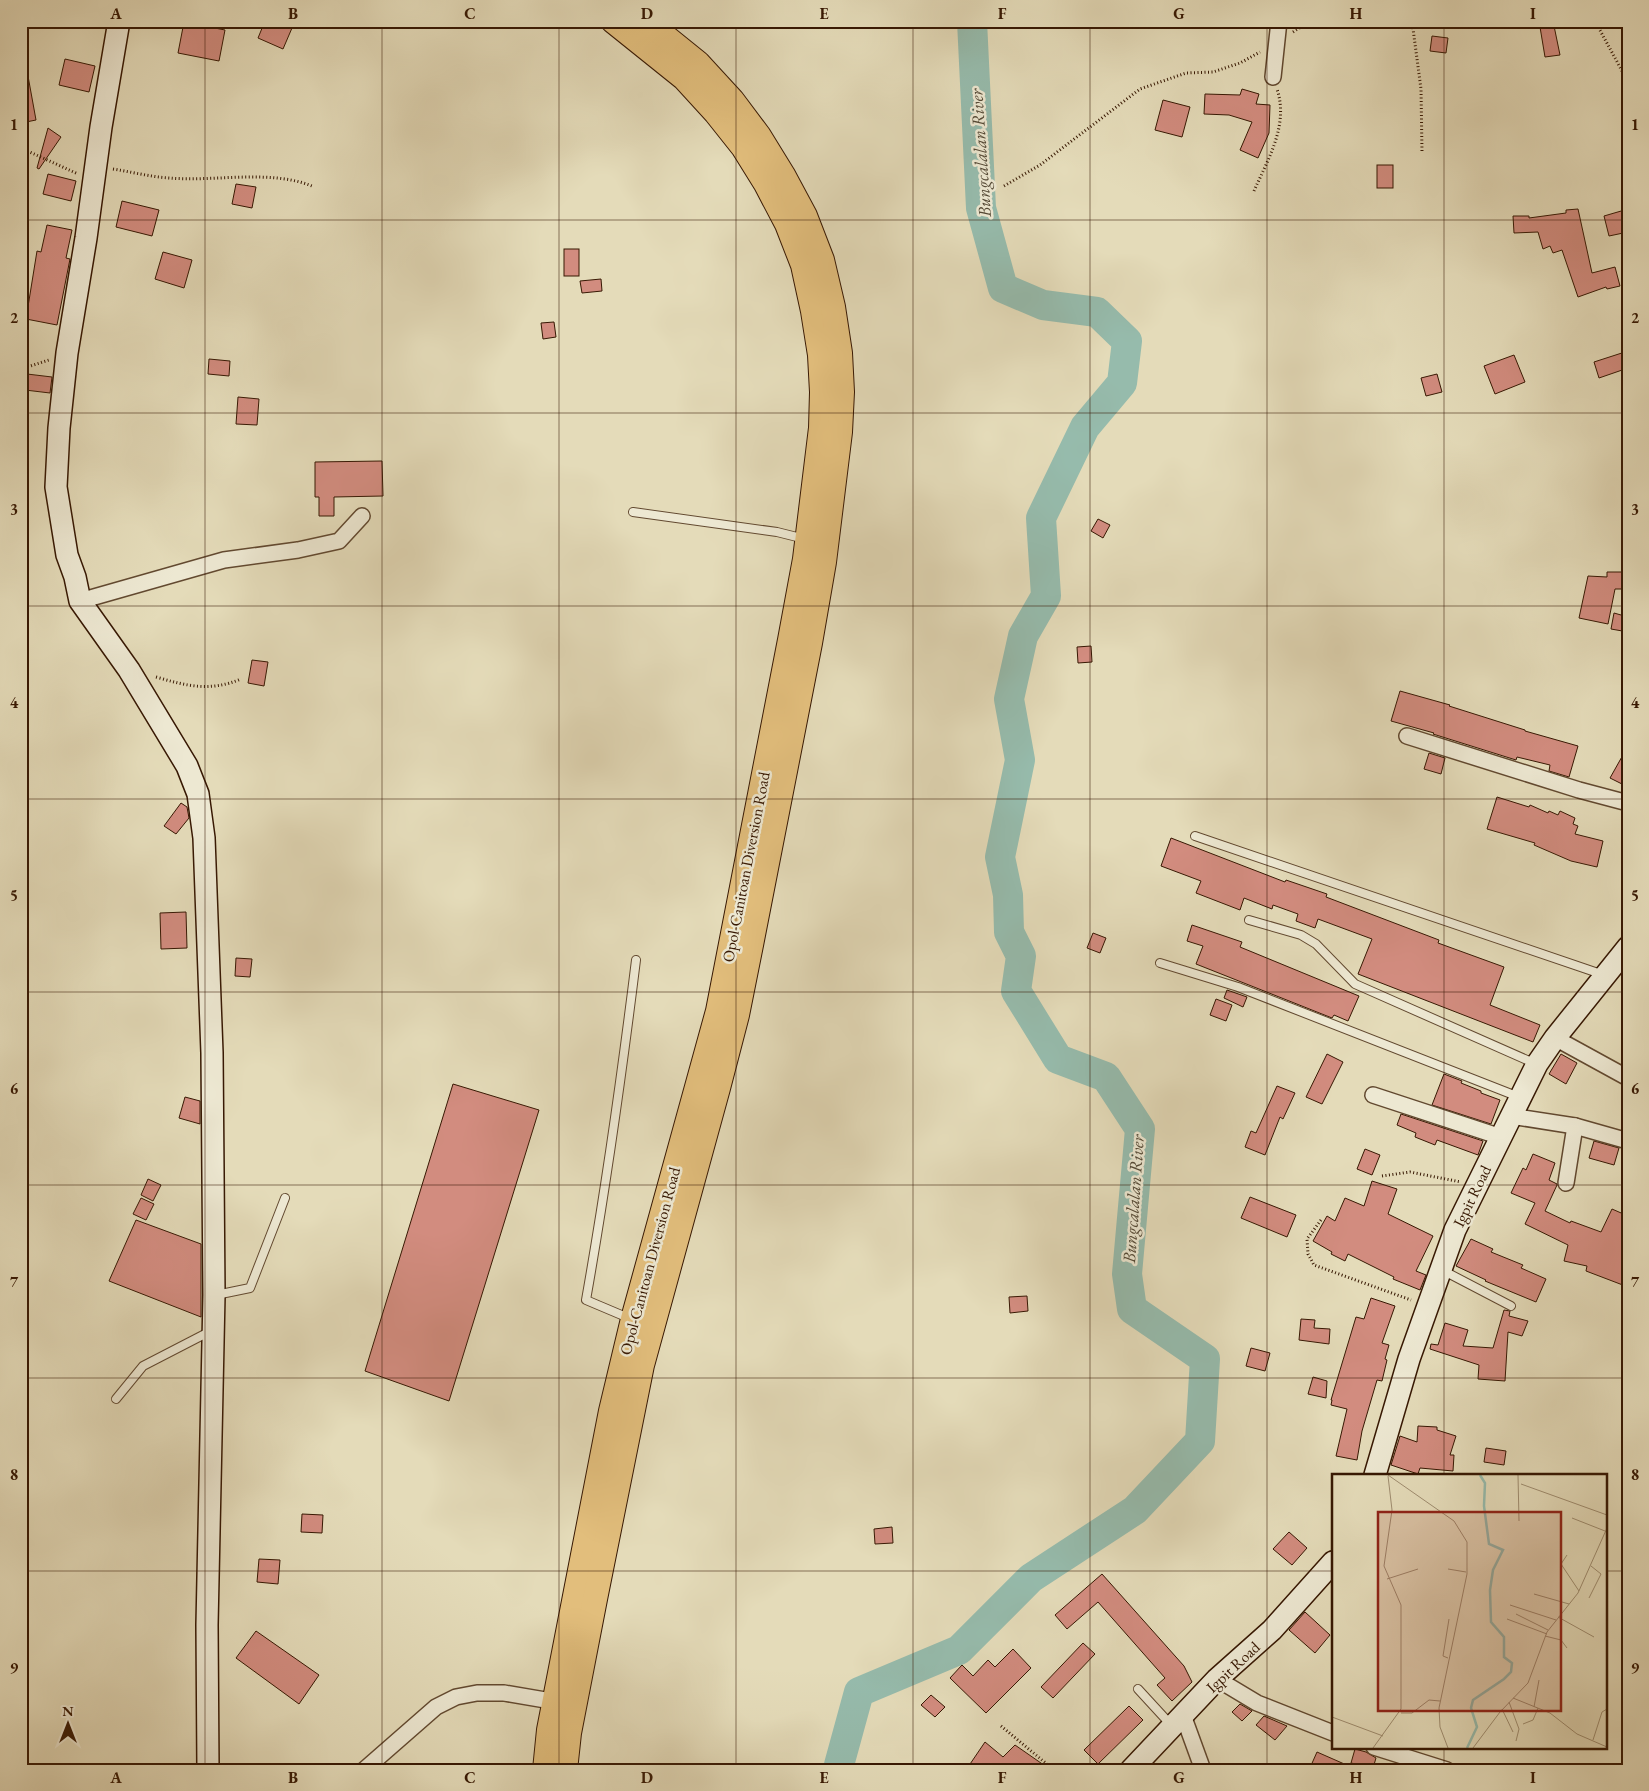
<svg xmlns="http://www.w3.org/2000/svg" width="1649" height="1791" viewBox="0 0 1649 1791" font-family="'EB Garamond',serif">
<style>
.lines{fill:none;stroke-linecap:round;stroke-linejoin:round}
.river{stroke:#96bbac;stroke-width:30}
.building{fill:#d28c7f;stroke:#371803}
.lane-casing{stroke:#624930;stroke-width:10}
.street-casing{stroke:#624930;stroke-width:18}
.secondary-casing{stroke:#371803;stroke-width:24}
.primary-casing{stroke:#371803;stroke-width:26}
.path{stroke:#371803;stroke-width:3;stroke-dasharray:1 2.5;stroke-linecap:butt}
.lane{stroke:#ede8d2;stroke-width:8}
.street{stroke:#ede8d2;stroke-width:15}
.secondary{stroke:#ede8d2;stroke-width:21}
.primary{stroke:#e2be7c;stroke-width:24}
.grid{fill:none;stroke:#371803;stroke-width:1;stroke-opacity:0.55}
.labels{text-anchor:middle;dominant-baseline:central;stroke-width:5;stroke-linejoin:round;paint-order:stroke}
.street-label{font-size:16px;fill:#371803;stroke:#ede8d2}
.water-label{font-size:18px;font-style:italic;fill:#544936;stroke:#ede8d2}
.inset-river{fill:none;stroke:#96bbac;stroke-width:2.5}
.inset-road{fill:none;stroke:#9f8d70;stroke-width:1}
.view{fill:#8f2418;fill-opacity:0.15;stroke:#8f2418;stroke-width:2.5}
.inset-edge{fill:none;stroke:#371803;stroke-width:2.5}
.neatline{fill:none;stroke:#371803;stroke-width:2}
.grid-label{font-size:16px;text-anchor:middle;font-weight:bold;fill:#371803}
</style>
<rect width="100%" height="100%" fill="#e4dbb9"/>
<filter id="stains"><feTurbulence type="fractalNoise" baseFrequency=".004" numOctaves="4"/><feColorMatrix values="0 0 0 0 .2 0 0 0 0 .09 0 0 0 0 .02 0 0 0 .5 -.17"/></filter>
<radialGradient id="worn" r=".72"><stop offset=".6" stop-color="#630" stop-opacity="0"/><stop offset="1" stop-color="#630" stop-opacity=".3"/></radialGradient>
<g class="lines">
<path class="river" d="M842 1770 839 1765 859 1692 959 1650 1031 1578 1135 1510 1200 1441 1205 1359 1132 1309 1127 1274 1140 1129 1106 1077 1058 1059 1016 991 1021 956 1009 932 1008 895 1000 857 1020 760 1009 699 1023 636 1046 596 1041 518 1085 427 1122 383 1127 341 1097 312 1043 305 1003 288 981 208 972 21"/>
</g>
<g class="building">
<path d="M265 21H295L283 49 258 38Z"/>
<path d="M1539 21H1553L1560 55 1545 57Z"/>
<path d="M184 22 225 30 219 61 178 53Z"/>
<path d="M1432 36 1448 38 1446 53 1430 51Z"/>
<path d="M65 59 95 66 89 92 59 85Z"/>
<path d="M21 76H28L36 120 21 123Z"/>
<path d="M1242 89 1259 94 1256 104 1270 105 1269 133 1258 158 1240 150 1252 122 1229 115 1204 114 1205 94 1240 95Z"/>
<path d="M1163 100 1190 107 1182 137 1155 130Z"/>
<path d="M48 128 61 137 39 169 37 168Z"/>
<rect x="1377" y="165" width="16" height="23"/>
<path d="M48 174 76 181 71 201 43 194Z"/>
<path d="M236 184 256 187 252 208 232 204Z"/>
<path d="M122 201 159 210 152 236 116 227Z"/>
<path d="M1578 209 1592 273 1615 267 1620 286 1607 289 1606 287 1578 297 1562 250 1553 253 1550 246 1543 249 1538 232 1514 233 1513 216H1529V218L1566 213V210Z"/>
<path d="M1628 209V232L1609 236 1604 216Z"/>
<path d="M47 225 72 230 66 258 70 259 57 325 26 319 37 251 41 252Z"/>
<rect x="564" y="249" width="15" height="27"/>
<path d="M163 252 192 260 184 288 155 279Z"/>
<path d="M601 279 602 291 582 293 580 281Z"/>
<path d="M554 322 556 337 543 339 541 323Z"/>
<path d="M1628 351V368L1599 378 1594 362Z"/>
<path d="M1514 355 1525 382 1495 394 1484 366Z"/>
<path d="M209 359 230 361 229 376 208 374Z"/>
<path d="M27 374 52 377 50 393 25 390Z"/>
<path d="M1437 374 1442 392 1426 396 1421 378Z"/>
<path d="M238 397 259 399 257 425 236 424Z"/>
<path d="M382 461 383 496 334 497V516H319V497H315V462Z"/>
<path d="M1098 519 1110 525 1103 538 1091 531Z"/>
<path d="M1607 572H1622V589H1615L1608 624 1579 618 1588 576 1607 577Z"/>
<path d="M1614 613 1628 617V632L1611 629Z"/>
<path d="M1091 646 1092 662 1078 663 1077 647Z"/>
<path d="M252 660 268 662 264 686 248 683Z"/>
<path d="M1400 691 1450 705 1449 706 1525 730V731L1578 746 1569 777 1549 771 1550 765 1517 757 1516 760 1433 734 1434 733 1391 721Z"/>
<path d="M1628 746V787L1610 778Z"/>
<path d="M1429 753 1445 758 1441 774 1424 769Z"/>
<path d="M1497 797 1529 807 1530 805 1548 813 1549 811 1558 815 1560 811 1575 818 1573 824 1578 826 1575 834 1603 841 1597 867 1571 861 1534 845 1535 843 1487 829Z"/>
<path d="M181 803 187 807 189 818 176 834 164 826Z"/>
<path d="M1171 838 1285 882 1286 880 1327 894 1326 897 1439 940 1438 943 1504 967 1490 1005 1540 1025 1533 1042 1358 974 1372 939 1318 919 1315 928 1296 921 1298 914 1273 905 1272 909 1244 898 1240 910 1196 893 1201 881 1161 866Z"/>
<path d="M186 912 187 948 161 949 160 913Z"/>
<path d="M1192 925 1242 942 1240 947 1359 996 1348 1021 1334 1015 1332 1018 1196 964 1203 946 1187 941Z"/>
<path d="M1093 933 1106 938 1100 953 1087 948Z"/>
<path d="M236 958 252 959 250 977 235 976Z"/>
<path d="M1227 990 1247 997 1243 1007 1224 998Z"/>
<path d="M1216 999 1232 1005 1226 1021 1210 1015Z"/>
<path d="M1327 1054 1343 1062 1322 1104 1306 1097Z"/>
<path d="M1561 1054 1577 1063 1566 1084 1549 1074Z"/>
<path d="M1444 1074 1462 1081 1461 1083 1481 1091V1093L1500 1100 1491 1124 1432 1105Z"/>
<path d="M453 1084 539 1110 449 1401 365 1371Z"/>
<path d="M1277 1086 1295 1093 1283 1119 1280 1117 1265 1155 1245 1147 1251 1131 1256 1133Z"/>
<path d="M185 1097 200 1101V1124L179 1118Z"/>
<path d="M1401 1114 1483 1141 1478 1155 1437 1140 1435 1145 1415 1137 1416 1133 1397 1125Z"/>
<path d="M1594 1141 1619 1148 1614 1165 1589 1158Z"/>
<path d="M1365 1149 1380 1155 1372 1175 1357 1169Z"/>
<path d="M1533 1154 1555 1163 1549 1180 1557 1184V1185L1545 1211 1570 1223 1571 1221 1601 1232 1612 1209 1628 1216V1287L1586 1271 1587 1266 1564 1261 1568 1245 1525 1224 1535 1203 1511 1193 1523 1168 1526 1170Z"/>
<path d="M148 1179 161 1185 153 1201 141 1195Z"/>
<path d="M1372 1181 1397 1189 1388 1214 1433 1236 1416 1271 1426 1275 1420 1290 1393 1279 1394 1277 1348 1254 1345 1261 1331 1254 1332 1252 1313 1241 1327 1216 1335 1221 1345 1198 1364 1206Z"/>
<path d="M1250 1197 1296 1215 1287 1237 1241 1218Z"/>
<path d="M141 1198 154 1204 146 1220 133 1214Z"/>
<path d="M136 1220 201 1244V1317L109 1281Z"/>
<path d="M1471 1239 1493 1249 1491 1252 1523 1265 1521 1268 1546 1279 1536 1302 1485 1281 1486 1280 1456 1266Z"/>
<path d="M1027 1296 1028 1311 1010 1313 1009 1297Z"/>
<path d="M1371 1298 1395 1306 1382 1343 1389 1345 1385 1359 1387 1360 1382 1381 1377 1380 1362 1431 1357 1460 1336 1456 1347 1409 1331 1405 1332 1400H1331L1356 1317 1364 1319Z"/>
<path d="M1504 1310 1510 1311 1509 1316 1528 1321 1522 1336 1508 1332 1505 1381 1478 1379 1479 1365 1430 1349 1431 1344 1438 1345 1445 1323 1468 1330 1463 1346 1493 1348Z"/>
<path d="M1301 1319 1315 1320 1314 1328 1330 1329 1329 1344 1299 1340Z"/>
<path d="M1251 1348 1270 1353 1265 1371 1246 1366Z"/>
<path d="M1313 1377 1327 1381 1326 1398 1308 1394Z"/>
<path d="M1418 1426 1437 1427V1430L1456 1436 1450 1455H1454L1453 1471 1420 1468 1418 1474 1391 1465 1400 1436 1417 1442Z"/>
<path d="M1486 1448 1506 1451 1504 1465 1484 1462Z"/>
<path d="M302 1514 323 1515 322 1533 301 1532Z"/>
<path d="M892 1527 893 1543 875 1544 874 1529Z"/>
<path d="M1289 1532 1307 1548 1292 1565 1273 1549Z"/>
<path d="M259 1559 280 1560 278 1584 257 1582Z"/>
<path d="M1102 1574 1184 1666 1192 1682 1172 1701 1157 1685 1165 1678 1098 1602 1067 1629 1055 1615Z"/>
<path d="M1305 1612 1330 1635 1315 1653 1289 1630Z"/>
<path d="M256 1631 319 1675 299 1704 236 1658Z"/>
<path d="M1083 1643 1095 1654 1053 1698 1041 1687Z"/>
<path d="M1013 1649 1031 1668 986 1713 950 1678 962 1665 973 1676 988 1660 995 1667Z"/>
<path d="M931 1695 945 1707 935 1717 921 1705Z"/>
<path d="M1240 1704 1252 1711 1242 1721 1232 1712Z"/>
<path d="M1129 1706 1143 1720 1098 1764 1084 1750Z"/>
<path d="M1264 1716 1287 1726 1275 1740 1256 1725Z"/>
<path d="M985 1742 1003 1757 1015 1745 1051 1770H966Z"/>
<path d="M1355 1749 1366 1752 1376 1758 1373 1768 1351 1763Z"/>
<path d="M1317 1752 1358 1770H1309Z"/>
</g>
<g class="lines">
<g class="lane-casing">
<g id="lane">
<path d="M633 512 777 532 805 539"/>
<path d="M1195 836 1604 975"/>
<path d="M1249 920 1301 935 1316 944 1355 984 1536 1064"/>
<path d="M1160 963 1238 987 1519 1097"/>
<path d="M1442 1270 1511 1306"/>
<path d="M216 1295 250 1288 285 1198"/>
<path d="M631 1319 586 1300C606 1187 622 1073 636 960"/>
<path d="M116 1399 143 1366 205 1334 211 1333"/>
<path d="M1138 1689 1172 1726"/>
</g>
</g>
<g class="street-casing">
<g id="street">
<path d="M1273 77 1279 21"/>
<path d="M80 601 224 560 298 550 339 541 362 516"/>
<path d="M1407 736 1579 790 1628 803"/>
<path d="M1555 1038 1628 1078"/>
<path d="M1373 1095 1501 1137"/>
<path d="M1511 1116 1575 1126 1628 1141"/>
<path d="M1566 1183 1575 1126"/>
<path d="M1217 1679 1257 1703 1333 1733"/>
<path d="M1183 1715 1203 1770"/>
<path d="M1374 1747 1447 1770"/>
<path d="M364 1770 436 1707 456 1697 477 1693H504L563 1703"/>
</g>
</g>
<g class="secondary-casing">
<g id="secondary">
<path d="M119 21 101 127 86 238 67 353 59 428 56 487 67 555 75 577 80 601 129 670 187 766 198 794 204 838 212 1053 214 1295 207 1625 208 1770"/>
<path d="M1375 1475 1409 1359 1455 1230 1537 1064 1555 1038 1628 947"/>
<path d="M1131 1770 1217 1679 1272 1630 1333 1562"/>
</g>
</g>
<g class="primary-casing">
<g id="primary">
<path d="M545 1770 549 1730 611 1411 633 1319 718 1011 790 640 805 559 821 428 822 392 820 355 813 311 803 265 787 224 766 184 743 147 716 113 684 78 613 21"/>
<path d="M565 1770 569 1733 595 1599 642 1365 718 1088 737 1015 751 945 810 643 824 562 840 432 842 392 840 353 833 307 822 260 805 216 783 175 759 136 732 100 698 63 646 21"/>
</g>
</g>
<g class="path">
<path d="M1412 21 1421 89 1422 152"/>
<path d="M1595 21 1628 82"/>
<path d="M1293 32 1310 21"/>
<path d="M21 148 78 174"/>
<path d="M113 169C132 172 151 177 170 178 215 182 269 169 312 186"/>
<path d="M1004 186 1040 165 1140 89 1186 73 1213 72 1240 63 1260 52"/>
<path d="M1254 191C1268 159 1289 125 1277 89"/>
<path d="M21 369 49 360"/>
<path d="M156 677C187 686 210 692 241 679"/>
<path d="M1382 1176 1410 1172 1461 1182"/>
<path d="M1321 1220 1307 1239 1308 1254 1314 1265 1411 1300"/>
<path d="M1001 1726 1054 1770"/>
</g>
<use href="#lane" class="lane"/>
<use href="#street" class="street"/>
<use href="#secondary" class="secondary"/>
<use href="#primary" class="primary"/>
</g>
<path class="grid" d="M205 21V1770M382 21V1770M559 21V1770M736 21V1770M913 21V1770M1090 21V1770M1267 21V1770M1444 21V1475M21 220H1628M21 413H1628M21 606H1628M21 799H1628M21 992H1628M21 1185H1628M21 1378H1628M21 1571H1333M1605 1571H1628M1444 1747V1770"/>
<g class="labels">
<g class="street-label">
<text transform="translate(746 867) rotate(-79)">Opol-Canitoan Diversion Road</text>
<text transform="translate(1472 1196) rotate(-64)">Igpit Road</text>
<text transform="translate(650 1261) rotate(-75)">Opol-Canitoan Diversion Road</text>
<text transform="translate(1233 1667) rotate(-43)">Igpit Road</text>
</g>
<g class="water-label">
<text transform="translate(980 153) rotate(-94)">Bungcalalan River</text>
<text transform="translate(1133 1199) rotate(-86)">Bungcalalan River</text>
</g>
</g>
<g transform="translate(1332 1474)">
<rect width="275" height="275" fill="#e4dbb9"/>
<path class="inset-river" d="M135 274 145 253 139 234 141 226 172 205 179 198 180 189 172 183V163L159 148 158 116 161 96 171 76 157 70 152 32 153 9 148 1"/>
<path class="inset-road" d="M56 1 122 47 135 68V100L107 234 108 253 116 274M186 1 187 47M189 10 275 41M240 44 273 57M235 81 229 90 247 117M116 95 134 98M55 105 86 95M202 120 237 130M257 124 269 100 259 92M178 131 224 146M184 140 216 156M226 143 262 163M175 145 215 160M213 162 229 166 235 174M116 184 111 182 117 145M181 224 218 239 245 260 275 273M177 228 187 255 184 267M202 233 207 206M170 235 181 258M69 239H80L97 226 108 227M0 243 51 262M191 250 201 246 206 234M261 266 270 238 275 235M41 274 69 235V131L52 92 60 36 56 2M141 274 168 238 196 209 215 158 246 119 275 54"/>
<path class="view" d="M46 38H229V237H46Z"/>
<rect width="275" height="275" class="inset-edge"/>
</g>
<rect width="1649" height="1791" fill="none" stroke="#e4dbb9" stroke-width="55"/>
<g transform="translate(68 1724)" stroke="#ede8d2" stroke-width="4" paint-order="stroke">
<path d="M0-4L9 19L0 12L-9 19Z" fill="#371803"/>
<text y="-8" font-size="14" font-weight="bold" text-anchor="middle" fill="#371803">N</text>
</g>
<rect x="28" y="28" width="1594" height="1736" class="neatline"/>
<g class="grid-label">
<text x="116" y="19">A</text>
<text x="293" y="19">B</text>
<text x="470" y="19">C</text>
<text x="647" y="19">D</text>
<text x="824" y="19">E</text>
<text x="1002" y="19">F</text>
<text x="1179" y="19">G</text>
<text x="1356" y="19">H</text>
<text x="1533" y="19">I</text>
<text x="14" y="130">1</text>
<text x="1635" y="130">1</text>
<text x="14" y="323">2</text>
<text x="1635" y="323">2</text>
<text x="14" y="515">3</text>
<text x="1635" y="515">3</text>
<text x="14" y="708">4</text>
<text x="1635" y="708">4</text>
<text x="14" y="901">5</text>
<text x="1635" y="901">5</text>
<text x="14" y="1094">6</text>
<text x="1635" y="1094">6</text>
<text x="14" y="1287">7</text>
<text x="1635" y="1287">7</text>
<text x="14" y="1480">8</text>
<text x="1635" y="1480">8</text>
<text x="14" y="1673">9</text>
<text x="1635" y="1673">9</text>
<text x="116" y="1783">A</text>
<text x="293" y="1783">B</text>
<text x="470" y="1783">C</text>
<text x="647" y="1783">D</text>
<text x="824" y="1783">E</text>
<text x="1002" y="1783">F</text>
<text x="1179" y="1783">G</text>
<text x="1356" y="1783">H</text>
<text x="1533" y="1783">I</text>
</g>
<rect width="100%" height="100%" filter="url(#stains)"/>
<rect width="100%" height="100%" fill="url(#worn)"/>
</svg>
